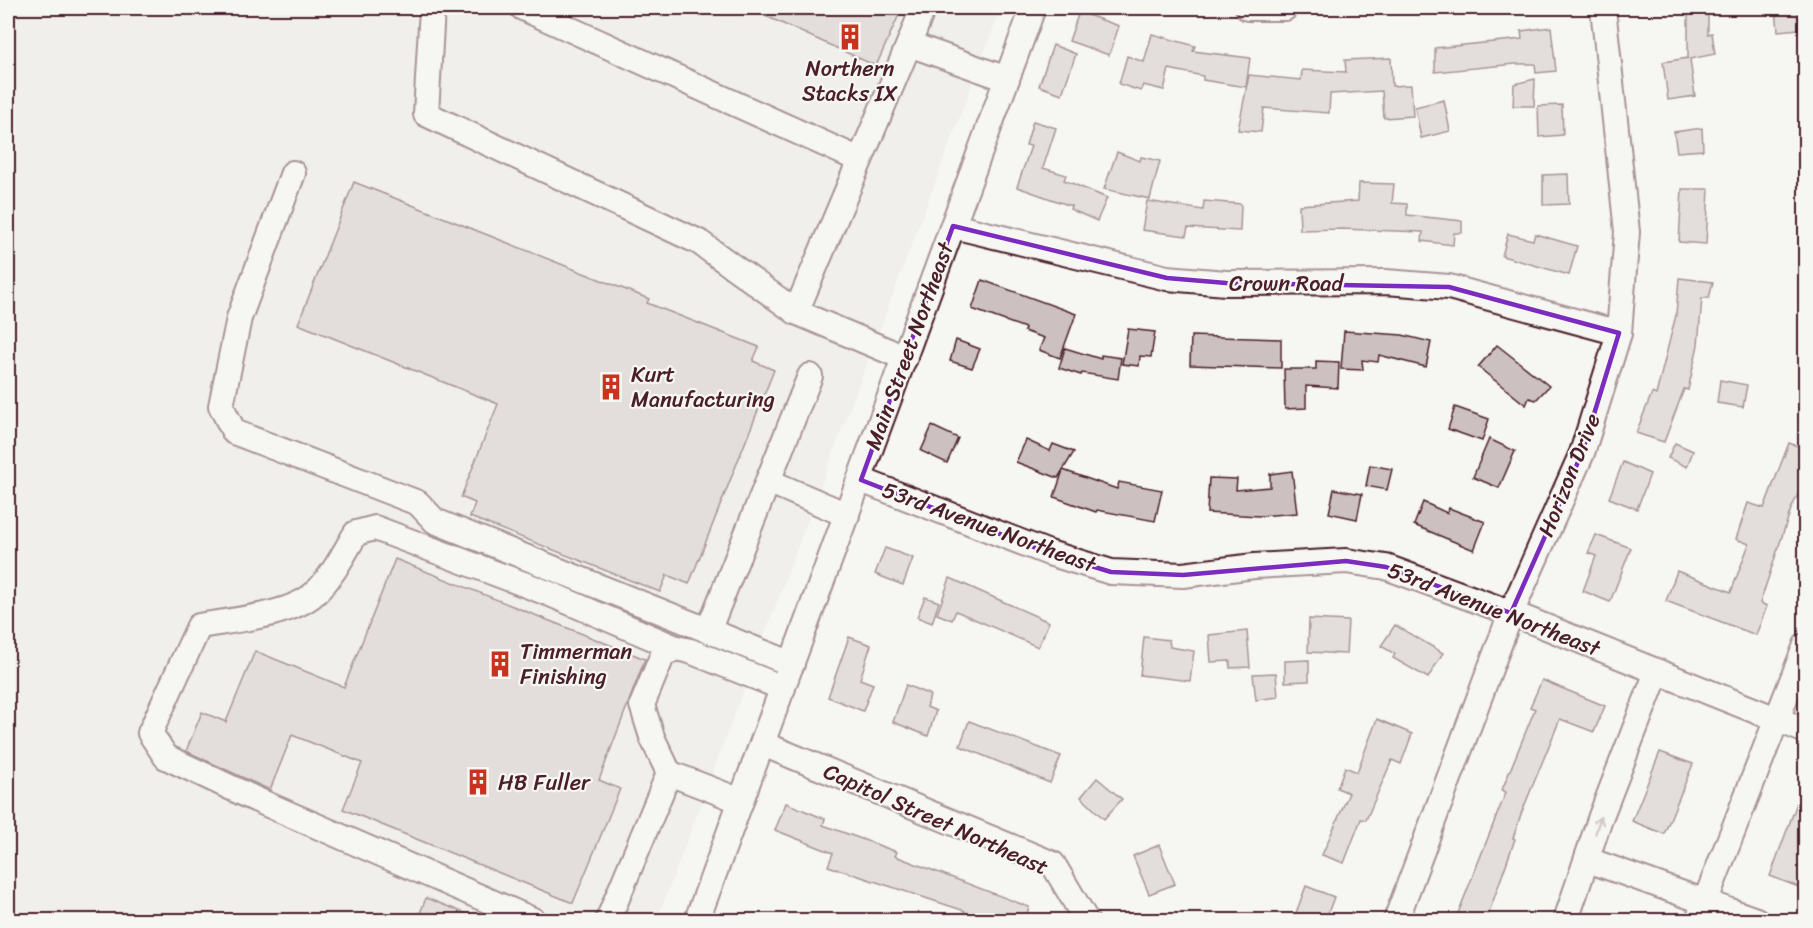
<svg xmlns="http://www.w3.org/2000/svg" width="1813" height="928" viewBox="0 0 1813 928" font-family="Sriracha,sans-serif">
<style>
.built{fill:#e9e6e3}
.building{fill:#ccc1c0;stroke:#4a1f2b;stroke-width:1.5}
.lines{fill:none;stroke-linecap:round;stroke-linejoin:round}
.minor-casing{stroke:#4a1f2b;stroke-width:28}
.minor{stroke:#f6f6f2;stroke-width:24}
.oneway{stroke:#a99598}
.marked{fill:none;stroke:#7b2cbf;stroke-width:4.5;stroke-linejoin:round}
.labels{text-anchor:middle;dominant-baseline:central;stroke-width:4.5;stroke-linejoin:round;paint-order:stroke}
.poi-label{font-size:22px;fill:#4a1f2b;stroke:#f6f6f2;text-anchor:start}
.street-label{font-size:22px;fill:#4a1f2b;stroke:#f6f6f2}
</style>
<rect width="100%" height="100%" fill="#f6f6f2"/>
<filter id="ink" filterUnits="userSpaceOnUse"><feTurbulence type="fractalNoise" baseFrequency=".0167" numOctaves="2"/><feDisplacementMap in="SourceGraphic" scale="12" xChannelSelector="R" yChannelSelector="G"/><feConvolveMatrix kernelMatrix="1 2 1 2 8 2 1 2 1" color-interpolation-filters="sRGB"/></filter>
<g filter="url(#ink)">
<path class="built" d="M8 8H1001L657 920H8Z"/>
<g class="building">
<path d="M748 8H902L876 66Z"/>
<path d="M1798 9 1799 29 1778 31 1776 10Z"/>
<path d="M1688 11H1708V34L1712 33 1715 54 1690 59 1695 96 1668 100 1663 62 1688 58Z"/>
<path d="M1079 12 1119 26 1109 55 1069 41Z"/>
<path d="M1551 27 1556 71 1536 73 1535 64H1515L1435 72V48L1522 39 1521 31Z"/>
<path d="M1152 34 1195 46 1193 51 1250 58 1246 87 1203 80V76L1169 69 1164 90 1143 85 1141 91 1119 84 1127 56 1144 62Z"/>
<path d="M1053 45 1076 54 1062 94 1039 86Z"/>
<path d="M1391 58 1392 86 1411 85 1413 116 1384 118 1382 91 1330 94 1329 113 1264 108 1261 132 1238 130 1249 75 1301 80 1302 70 1346 72 1345 60Z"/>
<path d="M1535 79 1534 106H1513L1514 84Z"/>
<path d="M1444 100 1450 131 1421 138 1415 107Z"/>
<path d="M1562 105 1563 135 1539 137 1538 106Z"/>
<path d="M1033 121 1056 128 1043 168 1066 175 1064 180 1107 198 1097 221 1070 209 1071 206 1017 187 1031 146 1026 145Z"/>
<path d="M1702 128 1703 150 1677 152 1674 132Z"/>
<path d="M1117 152 1140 161 1141 157 1160 161 1150 199 1104 189Z"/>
<path d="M1568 174 1569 204 1543 205V175Z"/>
<path d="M354 182 649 299 647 303 759 347 753 361 774 370 689 584 667 575 660 592 470 517 475 503 461 497 498 404 298 324Z"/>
<path d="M1359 183 1394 184 1392 203 1407 204V215L1462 221V233H1454L1453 245 1422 241 1423 232 1341 229 1300 230 1299 205 1358 201Z"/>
<path d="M1682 189H1709L1706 244 1679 242Z"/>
<path d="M1147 201 1203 210 1204 201 1241 204 1240 231 1188 228 1186 236 1142 230Z"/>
<path d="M1508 234 1533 240 1535 234 1577 246 1569 275 1502 256Z"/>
<path d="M1679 278 1713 282 1709 298H1702L1698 345 1688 390 1684 389 1664 442 1636 433 1652 393 1656 395 1676 315Z"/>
<path d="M982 280 1076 314 1060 358 1039 350 1044 338 1024 331 1025 328 972 309Z"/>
<path d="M1128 329 1155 332 1151 357 1140 356 1139 366 1122 364Z"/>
<path d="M1344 331 1402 335 1431 342 1426 367 1379 355 1378 362 1362 360 1363 370 1341 369Z"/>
<path d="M1191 336 1281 339V368L1190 365Z"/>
<path d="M956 340 980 349 972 368 950 361Z"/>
<path d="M1497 345 1549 386 1536 400 1529 398 1526 405 1478 367Z"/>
<path d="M1065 348 1101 359V355L1121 358 1118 379 1082 373 1081 375 1059 368Z"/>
<path d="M1316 361 1339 362 1338 388 1306 386V408L1285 409 1284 369H1316Z"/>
<path d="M1720 380 1747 385 1743 407 1717 403Z"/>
<path d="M1455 407 1489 419 1482 441 1448 429Z"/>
<path d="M932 426 958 438 947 463 921 451Z"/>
<path d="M1489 439 1515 451 1499 488 1473 477Z"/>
<path d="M1026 440 1050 451 1053 444 1074 452 1058 478 1016 462Z"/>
<path d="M1675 443 1693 451 1687 467 1668 458Z"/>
<path d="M1789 443 1806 449V478L1791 509 1760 603 1767 606 1756 635 1666 601 1677 571 1731 592 1749 544 1736 539 1748 503 1764 508Z"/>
<path d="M1623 462 1650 474 1637 509 1609 498Z"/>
<path d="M1370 465 1392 469 1387 490 1366 486Z"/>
<path d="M1063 470 1117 489 1119 482 1162 490 1155 521 1097 510 1096 512 1054 497Z"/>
<path d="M1292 471 1297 513 1259 516 1207 513 1209 478 1237 479 1236 490 1270 487V474Z"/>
<path d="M1334 489 1362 494 1357 519 1329 513Z"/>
<path d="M1423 502 1447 513 1449 508 1485 522 1474 550 1414 525Z"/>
<path d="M1596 535 1631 548 1610 602 1583 591 1596 556 1588 553Z"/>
<path d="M885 548 913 558 903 585 875 574Z"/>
<path d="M395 559 645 659 599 780 620 789 573 903 343 809 362 763 292 735 270 790 186 751 202 712 226 722 255 651 344 687Z"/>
<path d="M950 578 1049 622 1038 647 956 611 952 620 937 614Z"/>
<path d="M925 597 939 602 932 623 917 617Z"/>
<path d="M1309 619 1348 621 1346 654 1308 652Z"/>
<path d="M1395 625 1443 653 1428 678 1393 658 1395 654 1381 646Z"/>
<path d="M1247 631 1250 667 1230 668V661L1211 662 1209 635Z"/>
<path d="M849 637 871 645 860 679 873 684 863 711 828 697Z"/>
<path d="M1144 637 1169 640 1170 647 1194 651 1190 681 1140 675Z"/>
<path d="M1309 660V681L1285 682V661Z"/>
<path d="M1276 673 1278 697 1256 700 1253 674Z"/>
<path d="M1542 680 1605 706 1594 732 1560 719 1521 814 1513 838 1515 839 1486 921H1455L1506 792 1502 790 1535 709 1530 707Z"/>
<path d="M906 685 930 695 927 707 936 711 928 736 893 722Z"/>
<path d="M1377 719 1412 734 1401 764 1392 760 1366 820 1361 819 1344 863 1322 855 1349 793 1337 788 1345 767 1357 772Z"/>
<path d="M969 721 1061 756 1050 783 960 746Z"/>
<path d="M1660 752 1693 764 1664 834 1632 821Z"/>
<path d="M1097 778 1122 799 1104 819 1081 797Z"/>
<path d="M1804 784H1806V890L1770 876Z"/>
<path d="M786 803 825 819 823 825 897 852 895 856 1029 907 1025 921H961L965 911 828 866 833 853 775 830Z"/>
<path d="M1159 845 1175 884 1149 894 1133 856Z"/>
<path d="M1306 886 1334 897 1325 921H1293Z"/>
<path d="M426 898 480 919V921H417Z"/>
</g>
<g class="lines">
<g class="minor-casing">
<g id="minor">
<path d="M432 8 426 114 699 242 796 312 905 358"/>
<path d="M523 8 860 160"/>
<path d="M1248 8H1285"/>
<path d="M909 44 923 8"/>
<path d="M293 173 239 318 221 406 234 432 418 503 435 521 792 664"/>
<path d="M953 226 1167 278 1226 283 1386 282 1449 287 1619 333"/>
<path d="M796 312 909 44 1007 79"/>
<path d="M861 480 1049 553 1111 572 1183 575 1254 566 1346 561 1386 567 1511 613 1806 731"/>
<path d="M768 481 847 515"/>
<path d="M708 631 810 376"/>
<path d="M763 744 1053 864 1086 920"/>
<path d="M669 773 741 801"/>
<path d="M1588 860 1756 920"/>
<path d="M533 920 257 800 166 757 150 733 199 626C232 620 289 616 314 594 332 578 344 553 356 533L375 528 550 594 676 648"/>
<path d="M608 920 669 773 652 737 642 705 663 654 676 648 690 651 783 688"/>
<path d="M697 920 1033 8"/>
<path d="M1396 920 1511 613 1582 453 1619 333 1627 232 1603 8"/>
<path d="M1566 920 1601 816 1657 672"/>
<path d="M1698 920 1806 645"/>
</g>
</g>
<use href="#minor" class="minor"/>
</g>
<defs><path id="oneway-shaft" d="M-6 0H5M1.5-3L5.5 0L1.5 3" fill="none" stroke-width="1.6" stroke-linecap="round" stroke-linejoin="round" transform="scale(1.5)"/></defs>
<use class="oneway" href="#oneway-shaft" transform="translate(1598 825) rotate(-73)"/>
</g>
<path d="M0 0H1813V928H0ZM953 226 1167 278 1226 283 1449 287 1619 333 1582 453 1511 613 1386 567 1346 561 1183 575 1111 572 1049 553 861 480Z" fill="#f6f6f2" fill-opacity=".55" fill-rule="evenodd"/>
<path class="marked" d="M953 226 1167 278 1226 283 1449 287 1619 333 1582 453 1511 613 1386 567 1346 561 1183 575 1111 572 1049 553 861 480Z"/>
<defs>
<g id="building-bare" transform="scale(2.07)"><path d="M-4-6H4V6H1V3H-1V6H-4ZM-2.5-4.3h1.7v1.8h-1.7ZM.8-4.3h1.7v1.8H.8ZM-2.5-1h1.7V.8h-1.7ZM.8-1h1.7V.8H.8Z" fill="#c8321e" stroke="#f6f6f2" stroke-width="2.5" paint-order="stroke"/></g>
</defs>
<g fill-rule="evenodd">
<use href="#building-bare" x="850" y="37"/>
<use href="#building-bare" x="611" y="387"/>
<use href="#building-bare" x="500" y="664"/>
<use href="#building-bare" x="478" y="782"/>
</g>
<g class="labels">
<g class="poi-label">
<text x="850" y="68" text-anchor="middle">Northern<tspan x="850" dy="25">Stacks IX</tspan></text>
<text x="631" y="374">Kurt<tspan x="631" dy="25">Manufacturing</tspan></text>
<text x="520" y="651">Timmerman<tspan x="520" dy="25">Finishing</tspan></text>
<text x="498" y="782">HB Fuller</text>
</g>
<g class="street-label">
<text x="1286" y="283">Crown Road</text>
<text transform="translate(909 346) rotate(-70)">Main Street Northeast</text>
<text transform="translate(1569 475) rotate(-68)">Horizon Drive</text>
<text transform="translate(989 527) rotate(20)">53rd Avenue Northeast</text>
<text transform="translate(1494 609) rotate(21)">53rd Avenue Northeast</text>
<text transform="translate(936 819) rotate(24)">Capitol Street Northeast</text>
</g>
</g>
<rect width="1813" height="928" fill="none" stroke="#f6f6f2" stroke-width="30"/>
<rect x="15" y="15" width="1783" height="898" fill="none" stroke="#4a1f2b" stroke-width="2" filter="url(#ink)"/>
</svg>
